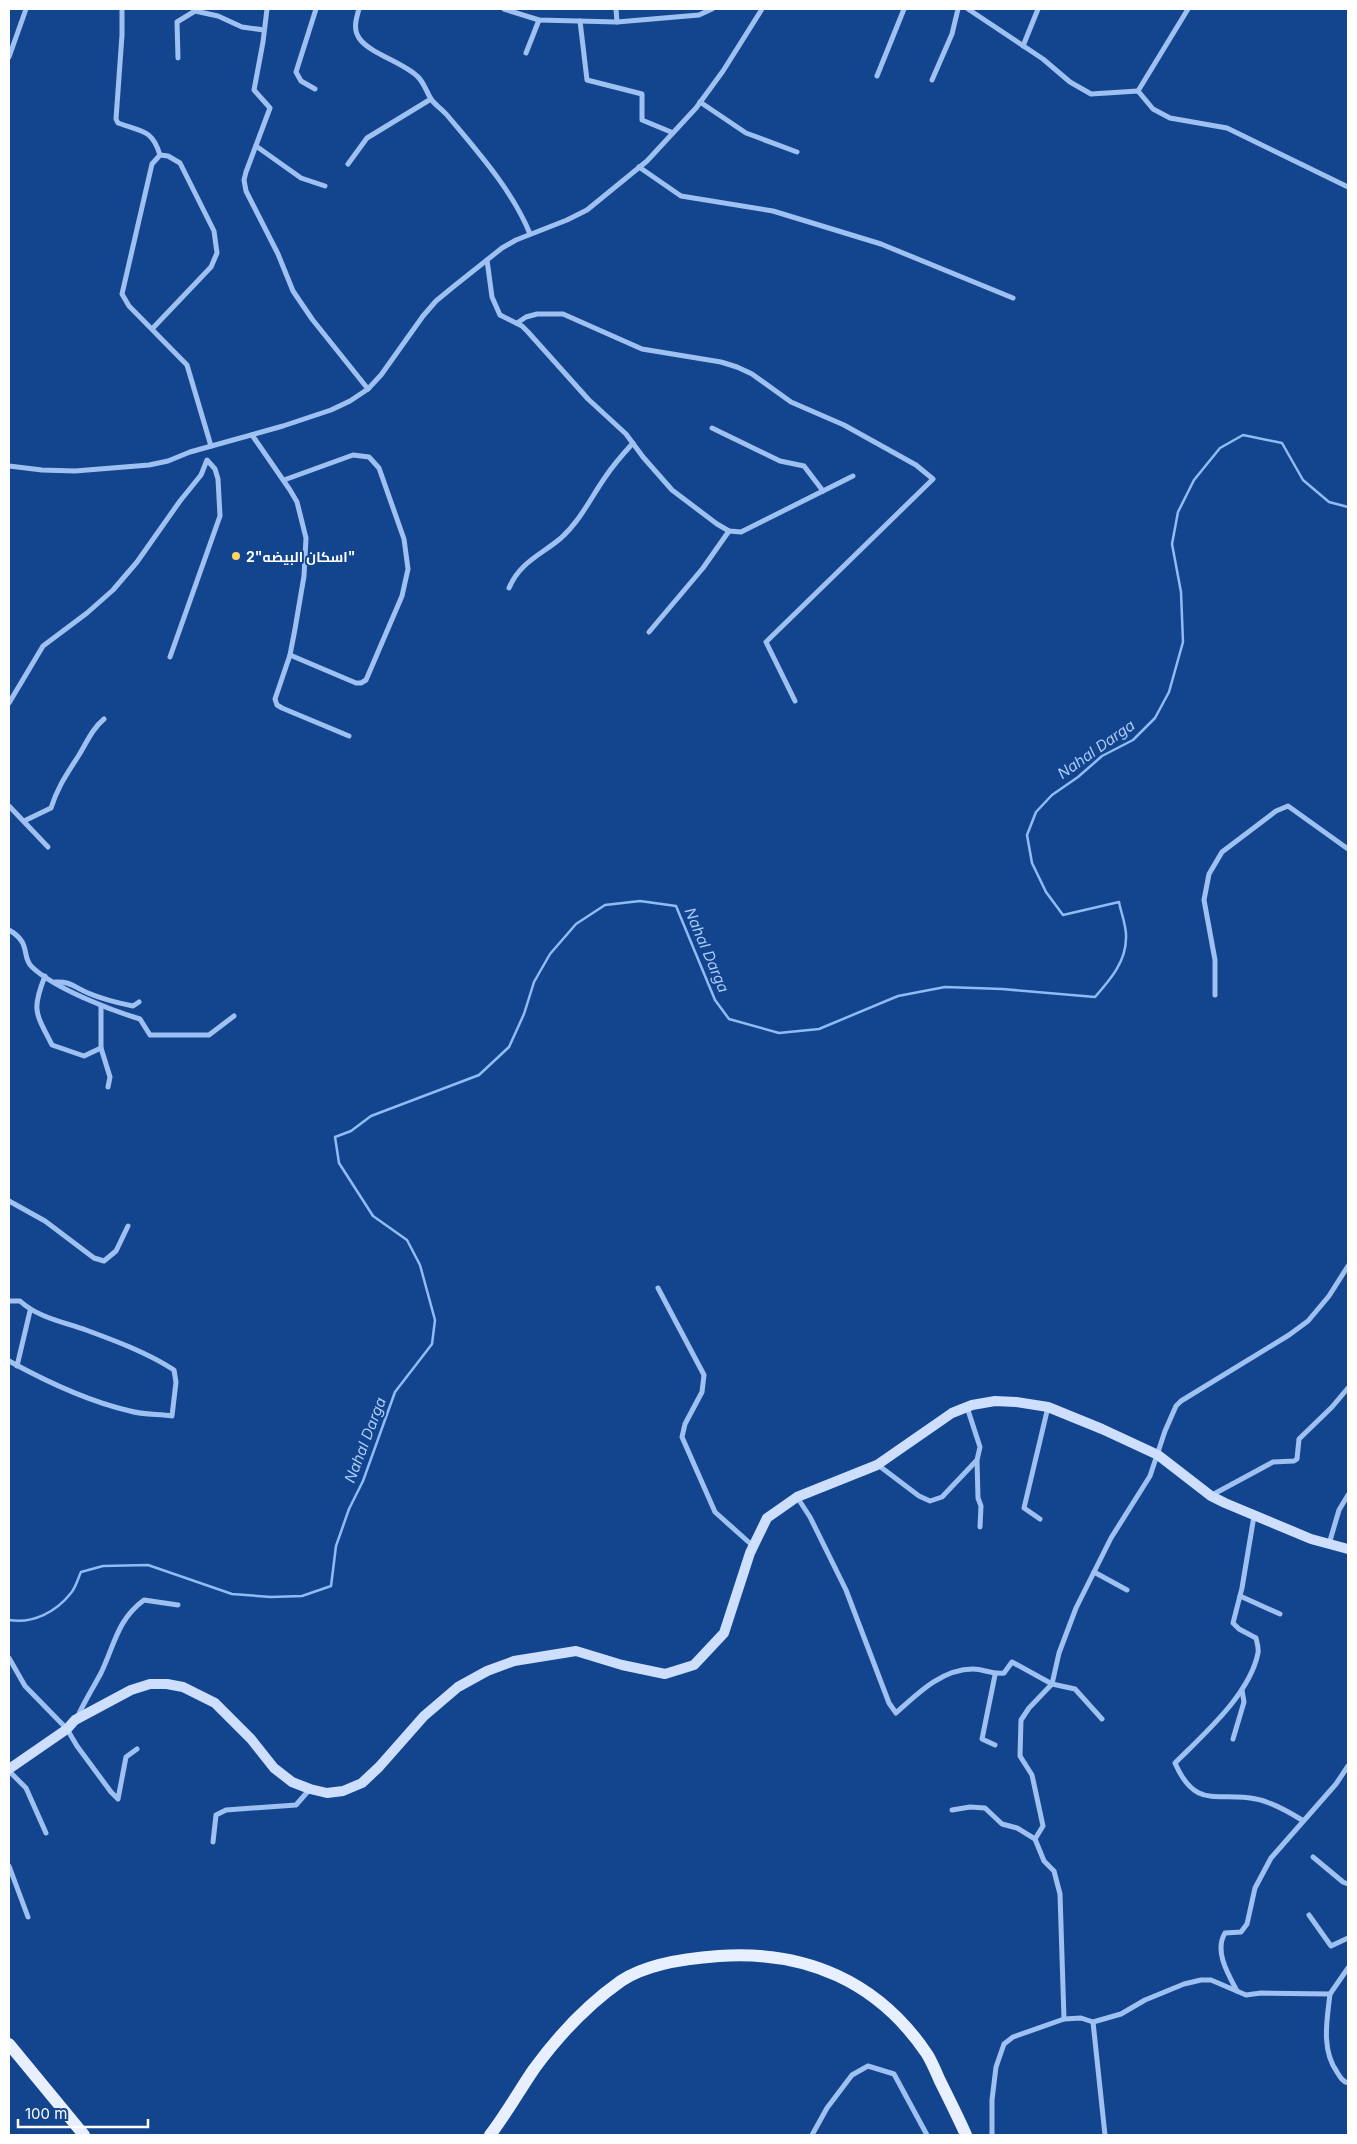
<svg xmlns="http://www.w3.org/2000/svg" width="1357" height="2144" viewBox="0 0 1357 2144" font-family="Inter,Cairo,sans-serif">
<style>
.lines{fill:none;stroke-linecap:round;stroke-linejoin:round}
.stream{stroke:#90bbf4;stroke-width:2.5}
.street{stroke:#9ec1f1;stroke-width:5}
.secondary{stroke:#cddffc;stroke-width:10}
.primary{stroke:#e8f0ff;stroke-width:12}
.poi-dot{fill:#ffd65e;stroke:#13458f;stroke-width:2}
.labels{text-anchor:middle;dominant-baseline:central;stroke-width:4;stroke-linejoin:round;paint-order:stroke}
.poi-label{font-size:14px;font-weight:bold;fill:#fff;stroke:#13458f;text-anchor:start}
.water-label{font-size:15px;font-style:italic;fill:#aacbf8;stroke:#13458f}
</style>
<rect width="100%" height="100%" fill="#13458f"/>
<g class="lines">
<path class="stream" d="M9 1620C33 1624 56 1612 71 1593 76 1587 78 1578 81 1572L103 1566 148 1565 232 1594 271 1597 302 1596 331 1586 336 1546 349 1509 363 1481 395 1392 432 1344 435 1320 420 1265 407 1240 373 1216 339 1163 335 1137 351 1131 371 1116 479 1075 509 1047 524 1014 534 982 550 954 576 924 605 905 640 901 676 906 715 1000 729 1019 779 1033 819 1029 898 996 945 987 1002 989 1095 997C1110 980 1126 962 1126 938 1127 927 1121 913 1119 902L1063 915 1046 892 1032 863 1027 835 1036 812 1052 795 1078 777 1102 756 1133 740 1155 718 1169 692 1183 642 1181 592 1172 544 1178 512 1194 480 1220 448 1243 435 1282 443 1303 480 1329 502 1348 507"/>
<g class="street">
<path d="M122 9V35L116 119 118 123C142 132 152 129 160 155"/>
<path d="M267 9 263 42 254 90 270 108 246 172 244 180 246 191 278 254 293 291 312 319 368 389"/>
<path d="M359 9C356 19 353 29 359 38 369 53 402 62 417 76 424 82 426 91 431 99 435 105 442 109 447 115 477 151 513 191 530 234"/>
<path d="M504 9 539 20 617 22 699 15 712 9"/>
<path d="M616 9 617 22"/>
<path d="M968 9 1043 59 1070 82 1091 94 1138 91 1153 109 1170 118 1227 128 1348 187"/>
<path d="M580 21 587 80 642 94V120L671 132"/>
<path d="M1023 46 1038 9"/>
<path d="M526 53 539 20"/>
<path d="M9 57 26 9"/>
<path d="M178 58 177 22 195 11 218 16 242 27 264 30"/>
<path d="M877 76 904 9"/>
<path d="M932 80 952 34 958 9"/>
<path d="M315 89 301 81 296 72 316 9"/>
<path d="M1138 91 1188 9"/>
<path d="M700 102 746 133 797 152"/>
<path d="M256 146 301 178 325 186"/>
<path d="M348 164 367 138 431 99"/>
<path d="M639 167 681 196 773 211 881 244 1013 298"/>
<path d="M487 260 492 297 500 315 522 326 528 332 588 399 626 434 643 457 672 490 717 524 729 531 741 532 853 476"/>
<path d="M517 323 526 317 537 314H563L642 349 721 362 737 367 752 374 791 402 844 425 916 465 933 479 766 642 795 701"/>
<path d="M152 329 211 267 217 253 214 231 180 163 168 156 160 155 152 164 122 294 129 306 187 365 211 446"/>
<path d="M712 428 780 461 804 466 823 491"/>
<path d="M252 435 290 490 297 502 306 538 304 576 295 629 290 655 275 699 277 705 282 708 349 736"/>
<path d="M9 466 42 470 75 471 149 465 168 461 190 452 283 426 331 410 350 401 368 389 381 375 423 316 436 301 453 287 502 248 516 240 567 220 587 210 647 161 696 108 723 71 762 9"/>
<path d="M284 480 353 455 369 457 379 468 404 539 408 569 402 596 366 680 361 683H356L290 655"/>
<path d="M509 588C520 562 541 555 561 538 581 520 591 497 606 476 614 464 623 454 633 443"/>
<path d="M649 632 703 568 729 531"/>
<path d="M9 703 43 646 87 613 113 590 137 562 180 501 201 475 207 460 215 469 218 479 220 516 170 657"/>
<path d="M9 806 48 847"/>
<path d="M24 821 51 808C58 786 67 774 79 755 87 742 92 729 104 719"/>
<path d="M9 930C32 943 21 957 32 967 54 988 110 1010 140 1019L150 1035H209L234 1016"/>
<path d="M45 976C31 1011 36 1013 52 1045L84 1056 101 1048"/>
<path d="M55 982C70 981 74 987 88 993 102 999 118 1003 133 1006L139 1002"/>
<path d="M1215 995V960L1204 900 1209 874 1222 852 1276 811 1288 806 1348 849"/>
<path d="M101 1006V1048L110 1077 108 1087"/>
<path d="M9 1201 45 1221 94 1258 104 1261 116 1251 128 1226"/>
<path d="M658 1288 704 1375 702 1392 685 1424 682 1437 715 1512 753 1546"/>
<path d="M9 1301H20C37 1317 63 1322 86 1330 116 1341 148 1353 174 1370L176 1382 172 1416C159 1414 143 1415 130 1411 87 1401 47 1382 9 1361"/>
<path d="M17 1366 30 1311"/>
<path d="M977 1460 978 1498 981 1506 980 1527"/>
<path d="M878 1465 919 1496 930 1501 942 1497 977 1460 980 1447 967 1407"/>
<path d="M1212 1495 1273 1462 1294 1461 1297 1459 1299 1439 1332 1407 1348 1388"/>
<path d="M797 1497 810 1517 846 1590 889 1703 896 1713C918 1693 942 1669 973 1669 984 1669 993 1675 1004 1673L1012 1662 1052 1684 1075 1689 1102 1719"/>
<path d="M1254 1516 1242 1588 1233 1623 1239 1629 1256 1638C1257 1643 1259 1648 1258 1653 1250 1694 1204 1734 1175 1763 1196 1811 1218 1791 1256 1799 1272 1802 1289 1812 1302 1820"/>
<path d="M1040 1519 1024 1508 1048 1407"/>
<path d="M1329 1544 1339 1510 1348 1495"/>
<path d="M1094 1572 1127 1590"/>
<path d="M1240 1596 1280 1614"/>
<path d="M9 1658 25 1686 67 1729 77 1746 111 1792 118 1799 126 1757 137 1749"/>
<path d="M77 1718C84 1702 93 1688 101 1673 115 1644 117 1620 144 1600L178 1605"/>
<path d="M1233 1739 1244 1702 1242 1690"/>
<path d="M995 1745 982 1739 995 1675"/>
<path d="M9 1771 26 1788 46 1833"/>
<path d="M952 1810 970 1807 985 1808 1002 1824 1017 1828 1035 1839"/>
<path d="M213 1842 216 1815 226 1810 296 1805 310 1789"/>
<path d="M1313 1857 1343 1882 1348 1884"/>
<path d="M9 1866 28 1917"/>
<path d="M1309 1915 1331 1946 1348 1938"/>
<path d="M1237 1991C1228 1974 1214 1951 1225 1933L1241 1932 1247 1924 1255 1888 1271 1858 1336 1784 1348 1766"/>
<path d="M1330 1994C1327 2020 1321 2049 1337 2072 1340 2077 1342 2081 1348 2083"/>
<path d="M1064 2019 1060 1894 1054 1871 1044 1861 1035 1839 1043 1826 1032 1775 1020 1756 1021 1720 1029 1708 1052 1684 1059 1653 1076 1608 1111 1538 1150 1476 1165 1431 1176 1406 1181 1401 1289 1335 1308 1321 1329 1296 1348 1266"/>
<path d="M1093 2022 1105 2135"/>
<path d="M812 2135 827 2108 852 2075 868 2066 894 2074 927 2135"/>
<path d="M992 2135V2100L996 2067 1004 2044 1013 2037 1064 2019 1081 2018 1093 2022 1121 2014 1145 2000 1184 1984 1201 1980H1211L1246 1995 1261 1993 1330 1994 1348 1968"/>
</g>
<path class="secondary" d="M9 1769 67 1729 75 1720 131 1690 150 1684H167L183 1687 215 1703 251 1739 274 1768 292 1782 310 1789 327 1793 343 1791 362 1783 379 1767 424 1716 458 1687 487 1671 514 1661 576 1651 622 1665 665 1674 694 1665 724 1633 750 1553 767 1518 797 1497 877 1465 952 1413 972 1405 995 1401 1016 1402 1048 1407 1102 1429 1158 1455 1211 1496 1225 1503 1311 1539 1348 1549"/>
<g class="primary">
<path d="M9 2044 84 2135"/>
<path d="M490 2135C506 2114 519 2091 534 2069 558 2036 587 2005 621 1981 646 1964 690 1958 719 1956 805 1950 878 1981 927 2054 932 2062 936 2072 940 2081 949 2099 958 2117 966 2135"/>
</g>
</g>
<circle class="poi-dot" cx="236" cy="556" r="5"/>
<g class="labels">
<g class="poi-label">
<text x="246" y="556">اسكان البيضه"2"</text>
</g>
<g class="water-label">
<text transform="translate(1096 749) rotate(-35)">Nahal Darga</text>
<text transform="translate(707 950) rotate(67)">Nahal Darga</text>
<text transform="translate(365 1440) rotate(-69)">Nahal Darga</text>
</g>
</g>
<rect width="1357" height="2144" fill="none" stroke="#ffffff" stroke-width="20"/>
<path d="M18 2119v8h130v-8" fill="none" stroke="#ffffff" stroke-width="2.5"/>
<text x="25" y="2119" font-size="15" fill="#ffffff" stroke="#13458f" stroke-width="4" paint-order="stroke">100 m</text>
</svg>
